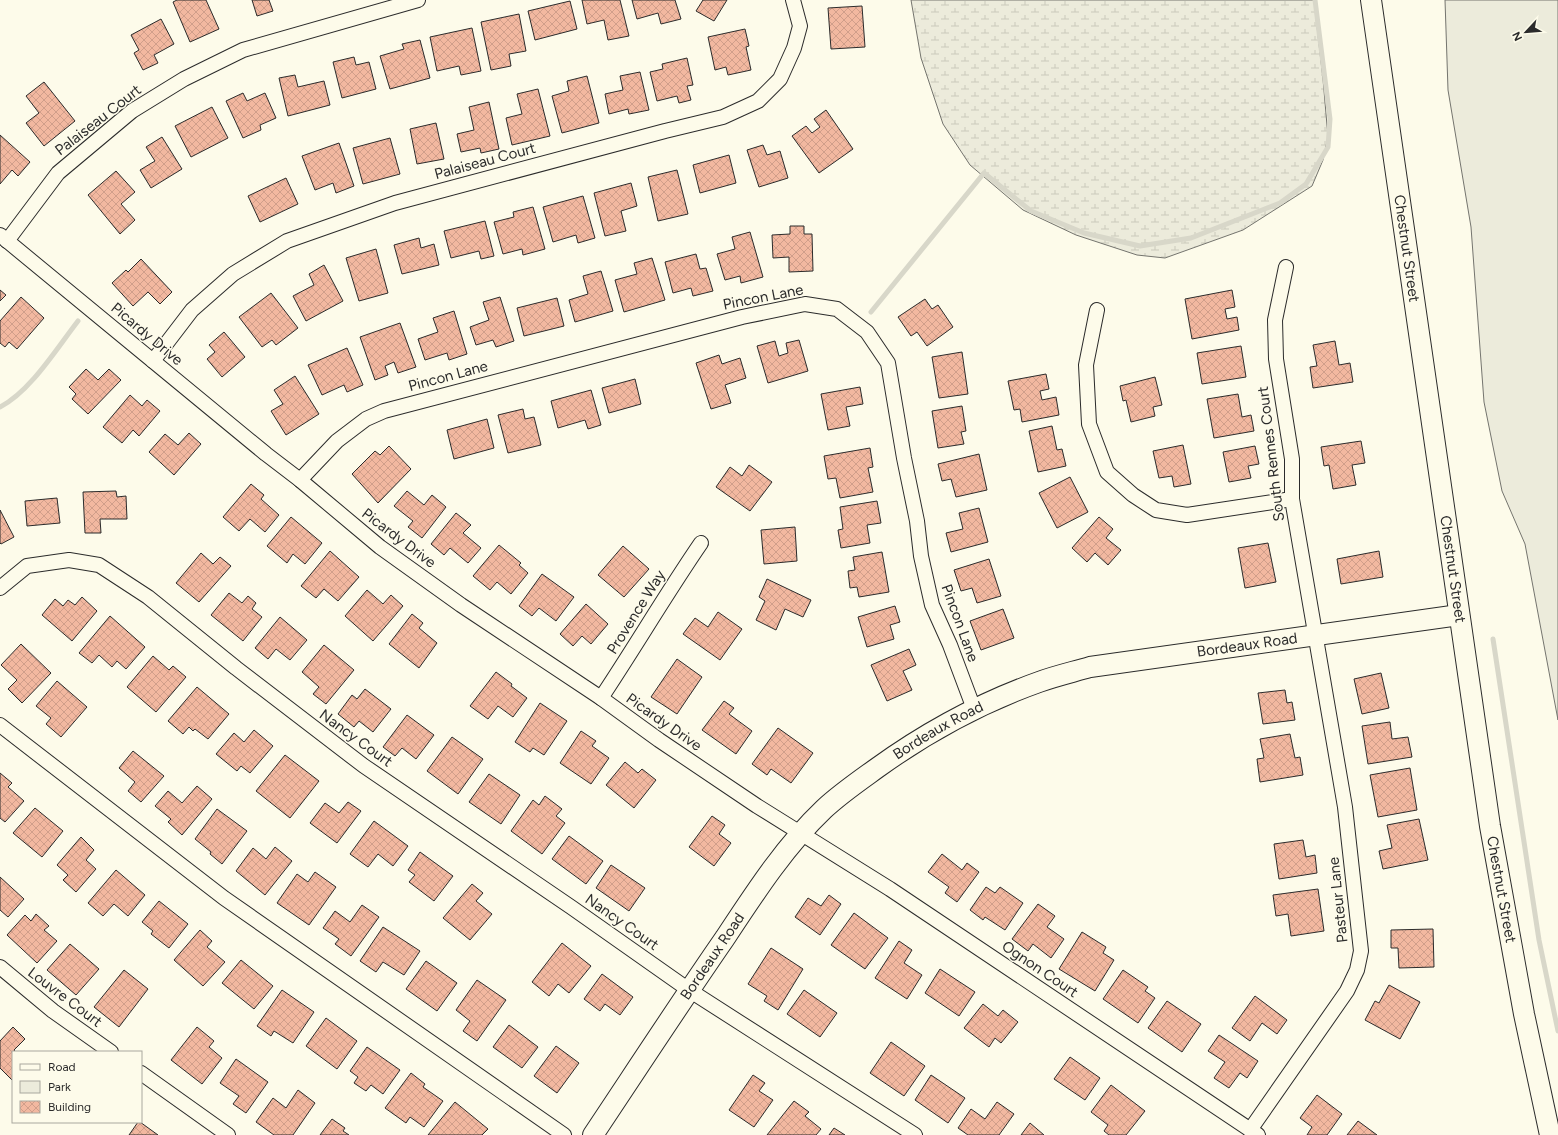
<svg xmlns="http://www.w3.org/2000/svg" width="1558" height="1135" viewBox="0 0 1558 1135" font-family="Figtree,sans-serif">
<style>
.green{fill:#ecebdb;stroke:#74746e}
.wetland{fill:url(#wetland-marsh);stroke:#74746e}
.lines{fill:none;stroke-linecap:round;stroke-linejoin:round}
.stream{stroke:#d8d7c9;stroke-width:5}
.building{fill:url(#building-cross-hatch);stroke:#2b2b2b}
.street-casing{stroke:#2b2b2b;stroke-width:16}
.secondary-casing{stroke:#2b2b2b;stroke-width:22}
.street{stroke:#fdfbea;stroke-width:14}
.secondary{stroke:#fdfbea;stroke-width:20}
.labels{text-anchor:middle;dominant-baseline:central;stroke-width:3;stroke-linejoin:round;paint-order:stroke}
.street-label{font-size:15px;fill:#2b2b2b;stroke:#fdfbea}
</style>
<defs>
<pattern id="wetland-marsh" width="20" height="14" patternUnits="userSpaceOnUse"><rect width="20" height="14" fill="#ecebdb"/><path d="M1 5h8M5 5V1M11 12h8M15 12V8" fill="none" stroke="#cbcabc"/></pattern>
<pattern id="building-cross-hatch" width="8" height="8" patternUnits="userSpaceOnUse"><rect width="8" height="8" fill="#f2b8a0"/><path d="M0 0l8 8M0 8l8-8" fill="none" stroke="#d09e8a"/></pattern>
</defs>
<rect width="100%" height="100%" fill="#fdfbea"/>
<path class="green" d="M1445 0H1558V720L1525 544 1502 491 1484 402 1471 227 1448 90Z"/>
<path class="wetland" d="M911 0H1314L1323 79 1328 137 1323 160 1312 186 1243 230 1165 258 1137 255 1076 235 1023 210 970 165 943 124 921 58Z"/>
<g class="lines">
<g class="stream">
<path d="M871 312 984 173 1031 211 1084 233 1140 246 1191 238 1280 203 1306 184 1328 147 1330 119 1315 0"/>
<path d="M0 407C30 392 57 348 78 321"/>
<path d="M1493 639 1539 940 1558 1031"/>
</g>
</g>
<g class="building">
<path d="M177 0H206L219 29 190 42 173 2Z"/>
<path d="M252 0H269L273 11 257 16Z"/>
<path d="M582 0H620L629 36 608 40 604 20 587 24Z"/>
<path d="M632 0H675L681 19 661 24 658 13 637 19Z"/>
<path d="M703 0H727L714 21 696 11Z"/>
<path d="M570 1 577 29 535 40 528 11Z"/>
<path d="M862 6 865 47 831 49 828 8Z"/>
<path d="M519 14 526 51 509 54 511 66 491 70 481 22Z"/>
<path d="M161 19 174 44 154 55 158 63 143 70 134 53 139 50 131 35Z"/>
<path d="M472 28 481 71 461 75 459 66 437 71 430 37Z"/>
<path d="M745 29 749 46 746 47 751 70 728 75 726 67 715 70 708 37Z"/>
<path d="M420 40 430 78 390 89 380 56 404 49 402 44Z"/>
<path d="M354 57 356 65 369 62 376 89 342 98 333 62Z"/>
<path d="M687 58 693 85 687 86 691 100 679 103 677 96 657 101 650 72 663 69 662 64Z"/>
<path d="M640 72 649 110 629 114 628 109 609 114 605 94 623 90 620 76Z"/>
<path d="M295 75 298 87 324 81 330 105 288 116 279 78Z"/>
<path d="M587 76 599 123 562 133 552 96 569 91 567 81Z"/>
<path d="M44 82 75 121 44 146 26 123 39 113 26 96Z"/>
<path d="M538 89 550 136 512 145 506 118 522 114 517 94Z"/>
<path d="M243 93 247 101 265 93 276 118 260 125 261 130 243 138 226 101Z"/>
<path d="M489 102 499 149 481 153 480 148 461 152 457 134 474 130 469 107Z"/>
<path d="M212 107 228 138 191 157 175 126Z"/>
<path d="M826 110 853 149 819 173 792 136 806 126 812 133 820 127 814 119Z"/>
<path d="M436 123 444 159 417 164 410 129Z"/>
<path d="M0 135 30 162 18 176 12 170 0 184Z"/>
<path d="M162 137 182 169 151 188 140 170 155 161 146 147Z"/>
<path d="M390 138 400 174 363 184 353 148Z"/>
<path d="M339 143 354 186 336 193 333 183 315 190 302 156Z"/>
<path d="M763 145 767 155 780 151 788 178 759 187 747 150Z"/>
<path d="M729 155 736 183 700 193 693 165Z"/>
<path d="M677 170 688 214 658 221 648 177Z"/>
<path d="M116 171 135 192 121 204 135 220 120 234 88 195Z"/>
<path d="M286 178 298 204 260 222 248 196Z"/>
<path d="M631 183 637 206 621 211 626 231 605 236 594 193Z"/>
<path d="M583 196 595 238 578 243 576 235 553 242 543 207Z"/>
<path d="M533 207 545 249 523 255 522 249 503 254 494 222 514 217 513 212Z"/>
<path d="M485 221 494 256 481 259 479 251 451 258 444 231Z"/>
<path d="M790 226H804V234H812L813 271 789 272V257L773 258 772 235 790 234Z"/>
<path d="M750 232 763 277 741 283 740 276 725 280 717 254 735 249 732 237Z"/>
<path d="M419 238 421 248 434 244 439 265 402 274 394 245Z"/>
<path d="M376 249 388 293 359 301 346 258Z"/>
<path d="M696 254 700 269 706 268 713 291 693 296 691 288 673 293 665 262Z"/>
<path d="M652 258 665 300 624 312 615 280 637 274 634 263Z"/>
<path d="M141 259 172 292 160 304 148 292 133 306 112 283 126 270 128 272Z"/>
<path d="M324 265 343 301 306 321 293 296 314 285 309 274Z"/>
<path d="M601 271 613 311 575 322 569 300 588 294 583 276Z"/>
<path d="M0 290 6 295 0 301Z"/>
<path d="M1232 290 1235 307 1225 309 1227 319 1237 317 1239 330 1192 339 1185 299Z"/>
<path d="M271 293 298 328 276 345 272 340 262 347 239 317Z"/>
<path d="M21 297 44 318 17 349 9 342 5 347 0 343V321Z"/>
<path d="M500 297 514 341 496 347 493 340 476 345 470 327 489 320 483 302Z"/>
<path d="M557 298 564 326 524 336 517 308Z"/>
<path d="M925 299 932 309 938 305 953 327 927 346 917 332 911 336 898 317Z"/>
<path d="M454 311 467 354 449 360 447 353 425 360 418 339 438 332 433 318Z"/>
<path d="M400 323 416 367 398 373 394 362 385 366 388 375 375 380 360 337Z"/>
<path d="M224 332 245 357 222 377 207 359 215 352 209 345Z"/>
<path d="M799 340 808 371 768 383 757 346 775 341 779 356 788 353 786 343Z"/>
<path d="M1335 341 1339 365 1350 363 1353 382 1313 388 1310 367 1317 366 1313 345Z"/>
<path d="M1241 346 1246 377 1202 384 1197 353Z"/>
<path d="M347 348 363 385 347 392 344 385 322 395 308 365Z"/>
<path d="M962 352 968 394 939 398 932 357Z"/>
<path d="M719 355 722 364 740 358 746 378 725 385 731 403 711 409 696 363Z"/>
<path d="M86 369 98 380 109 369 121 380 88 414 72 399 76 394 69 387Z"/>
<path d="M1046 374 1049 389 1040 391 1042 400 1056 397 1059 415 1022 422 1020 409 1014 410 1008 381Z"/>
<path d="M295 376 319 414 286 435 271 411 283 404 274 390Z"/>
<path d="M1155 377 1162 405 1153 407 1155 416 1131 422 1126 400 1123 401 1120 386Z"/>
<path d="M635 379 641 404 609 413 602 388Z"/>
<path d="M860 387 863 404 846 407 850 426 828 430 821 394Z"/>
<path d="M591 390 601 425 588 429 585 420 558 428 551 401Z"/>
<path d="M1238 394 1242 417 1251 415 1254 431 1214 438 1207 399Z"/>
<path d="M130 395 142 406 147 400 160 411 139 436 133 430 122 443 103 427Z"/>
<path d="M962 406 966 431 961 432 964 444 938 448 932 411Z"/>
<path d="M523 409 525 419 534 417 541 445 508 453 498 415Z"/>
<path d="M487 419 494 448 454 459 447 430Z"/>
<path d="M1052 426 1057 450 1062 449 1066 466 1038 472 1029 431Z"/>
<path d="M189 433 201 444 174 475 149 452 165 434 178 445Z"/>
<path d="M1361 441 1365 463 1352 465 1356 485 1333 489 1329 465 1324 466 1321 447Z"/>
<path d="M1183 445 1191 484 1174 487 1172 476 1159 478 1153 451Z"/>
<path d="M389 446 411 469 378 503 352 474 375 451 380 455Z"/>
<path d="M1255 446 1259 464 1248 466 1251 478 1229 482 1223 452Z"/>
<path d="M870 448 873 467 868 468 873 492 840 498 836 478 828 479 824 456Z"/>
<path d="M979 454 987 490 956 497 951 479 942 481 938 464Z"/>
<path d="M749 465 772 482 750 511 716 487 730 467 742 476Z"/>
<path d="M1070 477 1088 512 1057 528 1039 493Z"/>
<path d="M251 484 264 495 261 499 279 515 265 532 250 519 239 531 223 517Z"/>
<path d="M116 491 117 497 126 496 127 519H100L101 533H85L83 492Z"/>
<path d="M407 491 424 505 432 495 446 507 422 538 408 527 413 521 394 506Z"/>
<path d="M57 498 60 523 27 526 25 501Z"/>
<path d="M877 501 881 523 867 525 870 543 841 548 838 530 843 529 840 507Z"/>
<path d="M979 508 988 542 951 552 946 533 963 529 959 513Z"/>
<path d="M0 510 14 537 1 544 0 543Z"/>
<path d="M456 513 471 525 463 533 481 548 468 563 450 548 444 555 431 544Z"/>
<path d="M291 517 322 543 305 564 293 554 287 563 267 546Z"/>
<path d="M1099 517 1113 529 1106 538 1121 550 1108 565 1095 553 1087 562 1072 548Z"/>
<path d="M795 527 797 561 764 564 761 530Z"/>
<path d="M1268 543 1276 582 1245 588 1238 548Z"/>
<path d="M499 545 521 563 519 565 528 573 511 594 497 582 490 590 473 576Z"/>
<path d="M623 546 649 569 624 597 598 575Z"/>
<path d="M330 551 359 577 338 601 324 589 316 598 301 586Z"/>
<path d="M1379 551 1383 577 1341 584 1337 559Z"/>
<path d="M882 552 889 592 859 597 857 587 850 588 848 571 855 570 853 557Z"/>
<path d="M201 553 213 564 220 557 231 566 199 602 176 583Z"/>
<path d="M989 559 1001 596 977 603 972 588 961 591 954 570Z"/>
<path d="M542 574 574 597 556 621 539 608 532 616 519 606Z"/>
<path d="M767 579 811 600 803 617 785 609 776 630 756 620 765 601 759 597Z"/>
<path d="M367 590 383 604 391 595 403 606 373 641 345 616Z"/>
<path d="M229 593 242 603 248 596 256 603 252 609 262 617 243 641 211 615Z"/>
<path d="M82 597 97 611 72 641 42 615 55 599 63 606 68 600 75 605Z"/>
<path d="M586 604 608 624 591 644 582 636 573 646 560 634Z"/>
<path d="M895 606 900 622 890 625 894 639 867 647 858 617Z"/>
<path d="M1003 609 1014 638 981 650 970 621Z"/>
<path d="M718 612 742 629 720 660 683 634 695 618 708 627Z"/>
<path d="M412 614 423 623 419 628 437 643 419 668 389 644Z"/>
<path d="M110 616 145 647 126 669 117 661 112 667 99 655 92 663 79 653Z"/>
<path d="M280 617 307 640 290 660 276 649 268 659 255 648Z"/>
<path d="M21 644 51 673 22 703 8 689 17 680 1 665Z"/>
<path d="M324 645 354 670 326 704 313 694 319 687 302 672Z"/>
<path d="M909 649 916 665 903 671 912 690 887 701 871 665Z"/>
<path d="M153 656 169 670 173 666 186 677 156 712 127 687Z"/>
<path d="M677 659 702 677 677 714 651 697Z"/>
<path d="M496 672 512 684 511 686 527 698 513 717 498 706 488 719 470 706Z"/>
<path d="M1381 673 1389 708 1362 714 1354 679Z"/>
<path d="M57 681 87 707 61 737 46 724 51 718 36 706Z"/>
<path d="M197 687 229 714 208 739 195 729 193 731 189 727 183 734 168 721Z"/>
<path d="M365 689 391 709 373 732 359 721 354 727 338 714 352 695 357 699Z"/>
<path d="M1285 690 1287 703 1292 702 1295 720 1263 724 1258 693Z"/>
<path d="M724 701 734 708 729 714 752 731 736 754 702 730Z"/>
<path d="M540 703 567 721 544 755 533 748 530 752 515 742Z"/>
<path d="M407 715 434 735 416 759 402 748 395 756 383 747Z"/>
<path d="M1390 722 1392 739 1408 737 1412 757 1368 764 1362 726Z"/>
<path d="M778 728 813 753 791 783 771 769 767 775 752 764Z"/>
<path d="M254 730 273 746 250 773 241 766 237 771 216 754 234 733 244 742Z"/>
<path d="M581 731 596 741 592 746 609 758 591 784 560 763Z"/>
<path d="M1290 734 1295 758 1300 757 1303 775 1260 782 1257 759 1264 758 1260 739Z"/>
<path d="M452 737 483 759 458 794 427 771Z"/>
<path d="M133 751 164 776 141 802 128 791 135 782 119 768Z"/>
<path d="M285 755 319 781 290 818 256 791Z"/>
<path d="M625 762 638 773 642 769 656 780 634 808 606 785Z"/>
<path d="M1410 768 1417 810 1378 817 1370 775Z"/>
<path d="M0 773 12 783 8 787 24 801 5 822 0 818Z"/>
<path d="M489 774 520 795 501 824 469 802Z"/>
<path d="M197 786 212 799 182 835 168 822 171 819 155 806 168 791 182 803Z"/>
<path d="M545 796 562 809 556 816 565 823 542 854 511 831 533 800 539 805Z"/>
<path d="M348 802 361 811 337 843 310 823 325 803 339 813Z"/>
<path d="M35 808 63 831 42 857 13 833Z"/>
<path d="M217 809 247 831 222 864 210 854 211 852 195 839Z"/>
<path d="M712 816 725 825 719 834 731 843 714 866 689 847Z"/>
<path d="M1419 819 1428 860 1383 869 1379 851 1392 848 1387 825Z"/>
<path d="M374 821 408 846 393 866 378 854 368 867 350 854Z"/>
<path d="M569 836 603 861 586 884 552 859Z"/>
<path d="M81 837 94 850 86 860 96 869 76 892 63 880 68 875 57 865Z"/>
<path d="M1303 840 1306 857 1315 855 1317 873 1279 879 1274 844Z"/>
<path d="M275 847 292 861 265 895 236 871 253 848 266 859Z"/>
<path d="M420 852 453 876 434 901 409 882 415 875 408 870Z"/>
<path d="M942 854 962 870 967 863 979 872 957 902 945 893 949 887 928 872Z"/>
<path d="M611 865 645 888 629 911 596 888Z"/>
<path d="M116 870 145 895 128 916 114 904 103 916 88 903Z"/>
<path d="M315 872 336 887 309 925 277 903 297 874 308 882Z"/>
<path d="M0 877 24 899 8 917 0 910Z"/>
<path d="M472 884 483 893 476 901 492 914 470 940 443 918Z"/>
<path d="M986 887 995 893 1000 887 1023 903 1005 930 985 917 983 920 970 910Z"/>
<path d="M1318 889 1324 931 1291 936 1288 914 1276 916 1273 895Z"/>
<path d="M829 895 841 904 820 935 795 917 808 898 821 906Z"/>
<path d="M159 901 188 924 169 948 151 934 153 931 142 922Z"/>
<path d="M1038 904 1055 916 1047 927 1064 939 1051 958 1033 944 1028 951 1012 939Z"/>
<path d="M362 905 379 917 351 956 335 944 339 939 323 928 335 911 350 922Z"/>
<path d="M854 913 888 938 865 969 831 945Z"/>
<path d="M36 914 49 926 44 930 57 941 37 963 7 935 25 915 31 921Z"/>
<path d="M383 927 420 951 404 975 383 962 376 972 360 961Z"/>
<path d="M1433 929 1434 967 1399 968 1398 948H1391V930Z"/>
<path d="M200 930 212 941 207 947 225 962 203 986 174 960Z"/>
<path d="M1082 932 1106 947 1103 953 1114 960 1095 991 1059 969Z"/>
<path d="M899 941 912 950 904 963 922 975 907 999 875 978Z"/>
<path d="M562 943 591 966 569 993 558 984 549 996 532 982Z"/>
<path d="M70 944 99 969 76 995 47 970Z"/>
<path d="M771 948 803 969 778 1010 764 1001 767 996 748 984Z"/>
<path d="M241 960 273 986 254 1009 222 983Z"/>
<path d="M426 961 457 983 437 1011 406 989Z"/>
<path d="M940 969 975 992 959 1016 925 993Z"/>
<path d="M124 970 148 989 119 1027 94 1007Z"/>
<path d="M1123 970 1148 987 1145 991 1155 998 1138 1023 1103 999Z"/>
<path d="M602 974 633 997 620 1015 605 1004 600 1011 584 999Z"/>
<path d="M477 980 506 1000 477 1041 463 1031 470 1021 456 1010Z"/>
<path d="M1389 985 1420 1002 1400 1039 1365 1020 1375 1001 1379 1003Z"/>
<path d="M282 990 314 1012 293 1043 274 1031 271 1036 257 1026Z"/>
<path d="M804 990 837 1013 820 1037 787 1014Z"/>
<path d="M1255 996 1287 1020 1277 1034 1262 1023 1250 1041 1232 1028Z"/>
<path d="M1167 1001 1201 1024 1182 1052 1148 1028Z"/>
<path d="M983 1004 998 1016 1003 1010 1018 1022 1001 1043 995 1038 989 1047 964 1028Z"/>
<path d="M326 1018 357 1041 337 1069 306 1046Z"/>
<path d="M509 1025 538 1047 522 1068 493 1047Z"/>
<path d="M13 1027 25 1039 14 1050 16 1052H13V1081L0 1068V1041Z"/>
<path d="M197 1027 214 1041 209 1047 222 1058 202 1084 171 1060Z"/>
<path d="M1219 1035 1258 1061 1247 1078 1240 1073 1229 1088 1214 1078 1225 1062 1208 1051Z"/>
<path d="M891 1042 925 1066 904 1096 870 1073Z"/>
<path d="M556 1046 579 1063 557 1093 534 1076Z"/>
<path d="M367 1047 400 1070 383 1094 371 1085 366 1091 354 1083 358 1077 350 1071Z"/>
<path d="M1070 1057 1100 1078 1085 1100 1054 1079Z"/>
<path d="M236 1059 268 1082 246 1113 233 1104 239 1096 220 1083Z"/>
<path d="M411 1073 425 1084 423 1087 443 1101 424 1127 410 1117 406 1123 385 1108Z"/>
<path d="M753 1075 765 1083 759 1091 773 1100 754 1127 729 1110Z"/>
<path d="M931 1075 965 1098 948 1123 915 1100Z"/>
<path d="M1111 1085 1145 1111 1126 1135H1109L1104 1131 1108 1125 1091 1112Z"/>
<path d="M298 1090 315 1103 293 1135H274L256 1122 273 1098 286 1108Z"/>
<path d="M1317 1095 1342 1114 1327 1135H1307L1312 1127 1300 1118Z"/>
<path d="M794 1101 809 1112 805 1116 821 1129 816 1135H767Z"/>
<path d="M455 1102 488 1129 482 1135H428Z"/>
<path d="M997 1102 1014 1114 999 1135H968L958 1128 971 1109 985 1119Z"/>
<path d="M332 1119 345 1128 343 1131 349 1135H320Z"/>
<path d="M1358 1121 1377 1135H1347Z"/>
<path d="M138 1122H140L158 1135H129Z"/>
<path d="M1030 1123 1044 1135H1021Z"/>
<path d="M834 1128 845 1135H829Z"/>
</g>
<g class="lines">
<g class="street-casing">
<g id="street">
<path d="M0 235 266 454 300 480 380 547 461 605 601 698 659 740 757 806 890 889 1258 1135"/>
<path d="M7 241 58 173 132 111 184 79 243 50 418 0"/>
<path d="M1097 310 1086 365 1089 424 1107 472 1133 495 1156 510 1187 515 1292 499"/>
<path d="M153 361 192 310 233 274 287 241 395 203 665 131 723 117 758 101 780 79 794 48 800 26 793 0"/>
<path d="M300 480 337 441 366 419 384 411 742 317 805 304 837 309 867 332 888 363 904 458 917 521 921 556 932 605 950 645 974 709"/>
<path d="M0 588 27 566 69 560 99 565 148 597 236 668 364 766 571 907 689 990 915 1135"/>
<path d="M601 698C635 647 666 594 701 543"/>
<path d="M0 725 224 898 564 1135"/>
<path d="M0 967 53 1011 111 1052"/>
<path d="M141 1073 228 1135"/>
<path d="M1250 1130 1347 991 1357 970 1361 951 1345 807 1292 499V459L1276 359 1275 320 1286 267"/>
</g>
</g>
<g class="secondary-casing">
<g id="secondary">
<path id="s1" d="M1371 0 1490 826 1524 1014 1550 1135"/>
<path id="s2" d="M593 1135C637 1069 680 1003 725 938 754 894 785 846 824 809 840 794 859 781 877 768 927 732 980 703 1039 682 1055 676 1073 672 1090 667L1459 615"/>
</g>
</g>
<use href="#street" class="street"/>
<use href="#secondary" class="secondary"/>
</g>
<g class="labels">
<g class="street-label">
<text transform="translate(98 120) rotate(-38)">Palaiseau Court</text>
<text transform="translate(485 161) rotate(-15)">Palaiseau Court</text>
<text stroke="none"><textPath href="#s1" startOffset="251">Chestnut Street</textPath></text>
<text transform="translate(763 297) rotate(-11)">Pincon Lane</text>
<text transform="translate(147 334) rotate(40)">Picardy Drive</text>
<text transform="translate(448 376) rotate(-15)">Pincon Lane</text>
<text transform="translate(1271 454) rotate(-97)">South Rennes Court</text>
<text transform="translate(399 538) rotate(37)">Picardy Drive</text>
<text stroke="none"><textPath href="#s1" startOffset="575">Chestnut Street</textPath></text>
<text transform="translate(636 612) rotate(-58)">Provence Way</text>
<text transform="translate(960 623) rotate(70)">Pincon Lane</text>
<text stroke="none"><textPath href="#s2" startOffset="863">Bordeaux Road</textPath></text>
<text transform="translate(664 722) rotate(35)">Picardy Drive</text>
<text stroke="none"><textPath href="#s2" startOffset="539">Bordeaux Road</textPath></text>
<text transform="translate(356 738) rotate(36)">Nancy Court</text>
<text stroke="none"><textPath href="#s1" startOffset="899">Chestnut Street</textPath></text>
<text transform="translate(1338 900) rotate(-96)">Pasteur Lane</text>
<text transform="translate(622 922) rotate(35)">Nancy Court</text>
<text stroke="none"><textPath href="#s2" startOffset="215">Bordeaux Road</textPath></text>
<text transform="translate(1040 969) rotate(34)">Ognon Court</text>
<text transform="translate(65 997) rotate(37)">Louvre Court</text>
</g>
</g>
<rect x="12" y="1051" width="130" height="72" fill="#fdfbea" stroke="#a9a89e"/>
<rect x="20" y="1064" width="20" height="6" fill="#fdfbea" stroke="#a9a89e"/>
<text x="48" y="1071" font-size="12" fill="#2b2b2b">Road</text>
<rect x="20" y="1081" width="20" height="12" fill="#ecebdb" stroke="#a9a89e"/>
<text x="48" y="1091" font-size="12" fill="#2b2b2b">Park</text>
<rect x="20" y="1101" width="20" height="12" fill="url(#building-cross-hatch)" stroke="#a9a89e"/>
<text x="48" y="1111" font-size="12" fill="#2b2b2b">Building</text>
<g transform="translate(1526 32) rotate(244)" stroke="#fdfbea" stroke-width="3" paint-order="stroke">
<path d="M0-3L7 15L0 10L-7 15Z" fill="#2b2b2b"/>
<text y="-6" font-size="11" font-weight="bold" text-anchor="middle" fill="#2b2b2b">N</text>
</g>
</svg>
